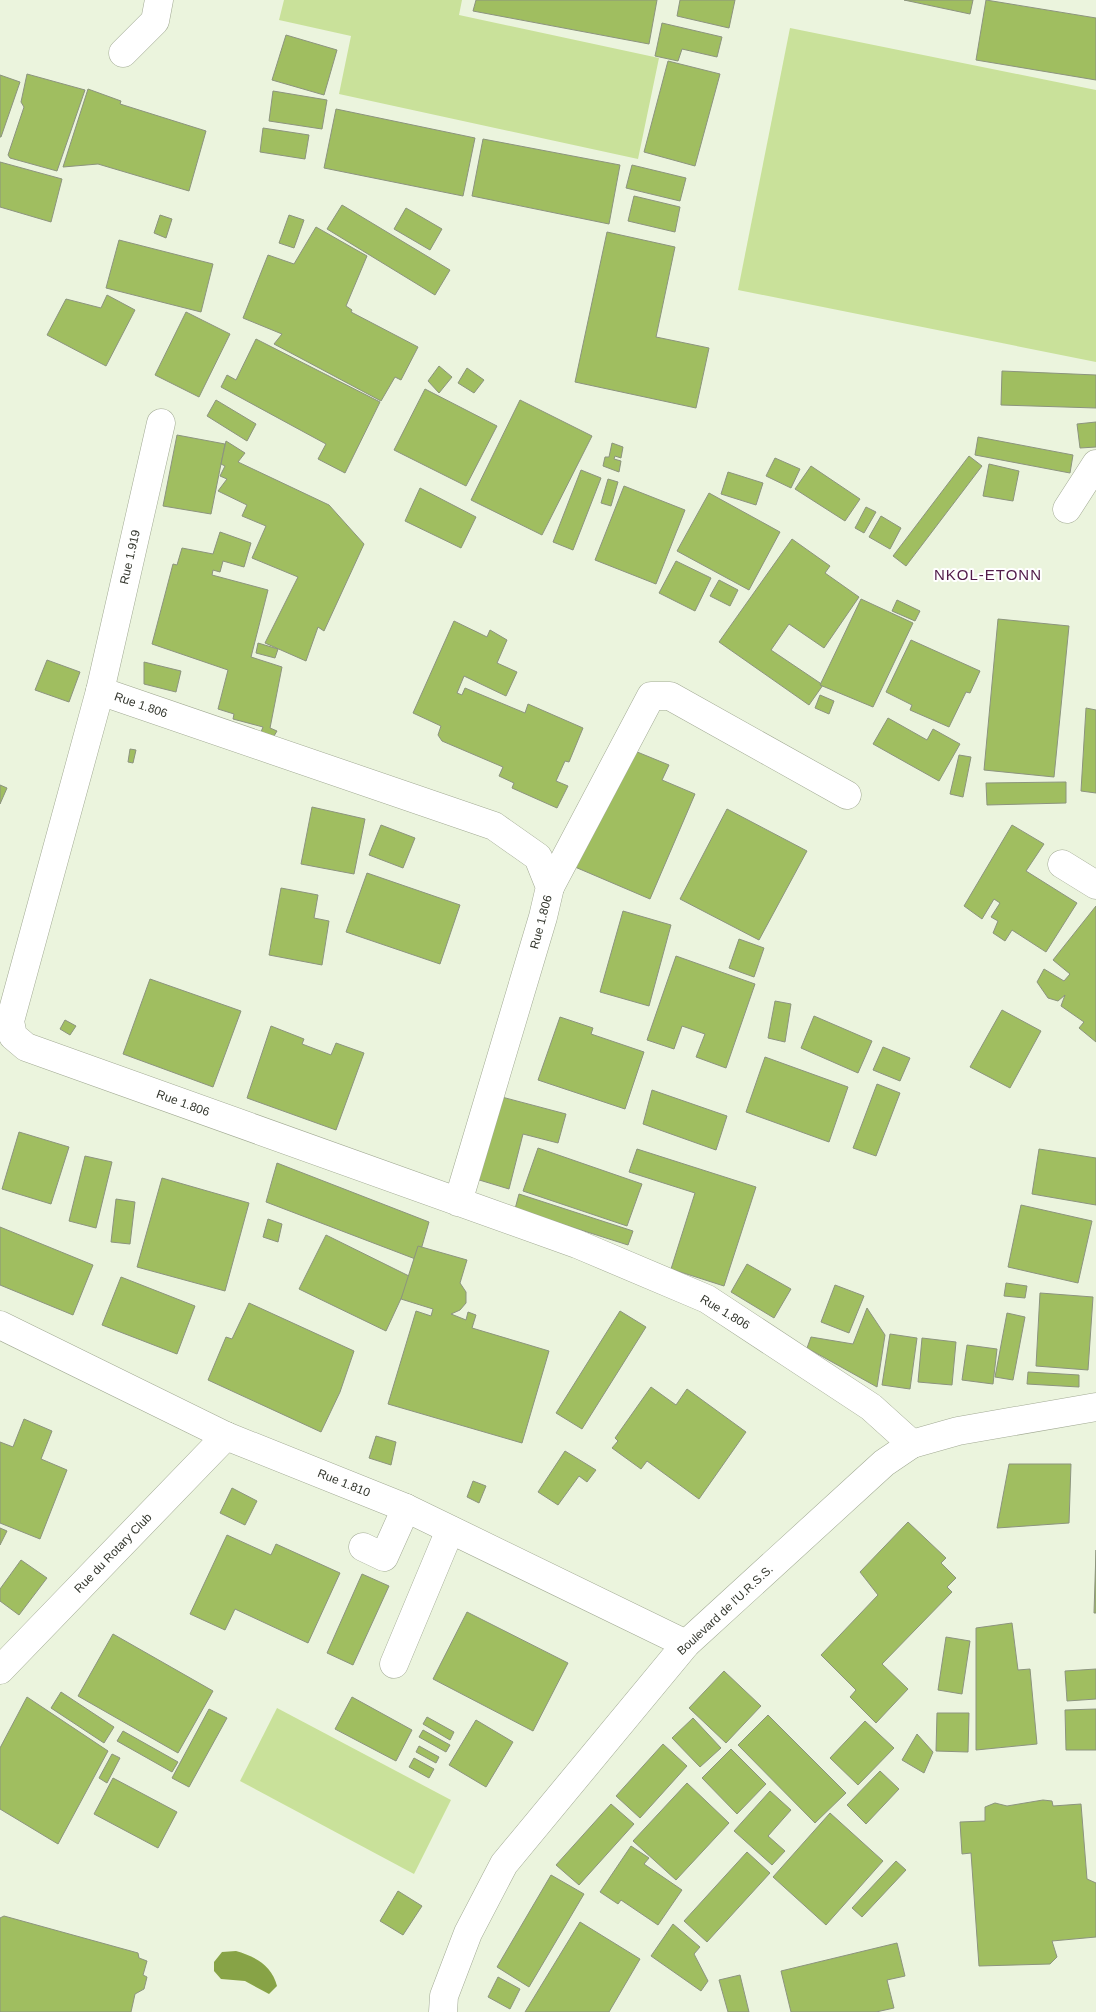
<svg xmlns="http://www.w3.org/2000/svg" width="1096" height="2012" viewBox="0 0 1096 2012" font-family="Helvetica,sans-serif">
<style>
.green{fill:#c9e19a}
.water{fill:#87a346}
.building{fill:#a0be60;stroke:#8c947e}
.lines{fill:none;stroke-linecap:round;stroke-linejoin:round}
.minor-casing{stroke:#a2aa94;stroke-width:29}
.minor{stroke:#fff;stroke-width:28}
.labels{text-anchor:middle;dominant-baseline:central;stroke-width:4;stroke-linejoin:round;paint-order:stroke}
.street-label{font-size:12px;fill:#34372e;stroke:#fff}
.quarter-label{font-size:15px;letter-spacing:1px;fill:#511c49;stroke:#fff}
</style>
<rect width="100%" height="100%" fill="#ebf4dd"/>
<g class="green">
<path d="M284 0H462L459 15 659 58 638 159 339 94 351 36 279 20Z"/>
<path d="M790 28 1096 90V362L738 290Z"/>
<path d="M277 1708 451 1800 414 1874 240 1781Z"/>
</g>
<path class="water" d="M236 1951C254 1956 272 1965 277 1986L269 1994 245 1981 221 1979 214 1971V1962L222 1952Z"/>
<g class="building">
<path d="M476 0H657L649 44 473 11Z"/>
<path d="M680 0H735L729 28 677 16Z"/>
<path d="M904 0H973L970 14Z"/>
<path d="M986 0 1096 18V80L976 60Z"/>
<path d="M662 23 722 37 717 57 682 49 678 61 655 56Z"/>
<path d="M286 35 337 50 324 95 272 80Z"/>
<path d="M668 61 720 74 695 166 644 152Z"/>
<path d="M27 74 85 90 57 171 10 158 8 155 24 107 21 102Z"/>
<path d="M0 75 20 82 1 137H0Z"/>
<path d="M88 89 121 101 120 104 206 131 189 191 98 164 63 167Z"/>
<path d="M273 91 327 100 322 129 269 121Z"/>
<path d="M336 109 475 138 463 196 324 168Z"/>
<path d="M263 128 309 135 305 159 260 152Z"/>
<path d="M483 139 620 165 609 224 472 196Z"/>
<path d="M0 162 62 179 51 222 0 207Z"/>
<path d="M632 165 686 178 680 201 626 188Z"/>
<path d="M634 196 680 207 675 232 628 221Z"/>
<path d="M342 205 450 270 435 295 327 229Z"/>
<path d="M406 208 442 229 430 250 394 229Z"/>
<path d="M160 215 172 219 166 238 154 233Z"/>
<path d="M289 215 304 220 294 248 279 243Z"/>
<path d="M316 227 367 256 346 306 352 310 351 312 418 347 401 380 395 377 381 401 274 344 282 334 243 318 268 255 294 264Z"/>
<path d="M607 232 675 247 656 337 709 348 696 408 575 382Z"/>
<path d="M119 240 213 264 201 312 106 288Z"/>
<path d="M107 295 135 310 106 366 47 335 66 299 101 308Z"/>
<path d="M186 312 230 334 199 397 155 375Z"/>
<path d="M256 339 380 402 345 473 318 459 326 444 221 387 227 375 236 380Z"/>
<path d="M439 366 452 377 439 393 428 381Z"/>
<path d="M467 368 484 380 474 393 458 383Z"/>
<path d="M1002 371 1096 375V408L1001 405Z"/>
<path d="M425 389 497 426 466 486 394 450Z"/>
<path d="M216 400 256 424 247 441 207 416Z"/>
<path d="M520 400 592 436 542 535 471 500Z"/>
<path d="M1096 422V447L1080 448 1077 424Z"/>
<path d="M177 435 225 444 211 514 163 506Z"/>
<path d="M978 437 1073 455 1070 473 975 455Z"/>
<path d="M226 441 245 453 238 462 329 505 364 544 324 631 318 627 306 661 265 643 298 577 252 558 266 526 242 516 247 505 218 491 227 479 220 476 225 466 221 464Z"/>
<path d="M612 443 623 447 621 458 615 456 614 459 621 461 619 472 603 466 605 457H609Z"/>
<path d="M969 456 982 466 906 566 893 556Z"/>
<path d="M775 458 800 469 791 488 766 476Z"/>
<path d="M989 464 1019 471 1013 501 983 496Z"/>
<path d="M811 466 860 499 845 521 795 489Z"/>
<path d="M581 470 601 478 573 550 553 542Z"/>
<path d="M728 472 763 483 756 505 721 494Z"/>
<path d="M608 479 618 482 611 506 601 503Z"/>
<path d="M624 486 685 510 656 584 595 560Z"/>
<path d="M420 488 476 517 461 548 405 521Z"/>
<path d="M709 493 780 532 749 590 677 551Z"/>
<path d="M866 507 876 512 864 533 855 528Z"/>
<path d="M881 516 901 528 890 549 869 537Z"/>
<path d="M220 532 251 543 244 567 223 561 220 572 213 570 212 575 268 590 251 657 282 667 270 728 277 731 274 736 261 732 263 727 233 719 234 714 218 709 228 670 152 644 173 564 177 565 182 548 213 554Z"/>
<path d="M792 539 830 566 825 573 859 597 824 648 789 624 771 650 823 685 809 705 719 642Z"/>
<path d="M676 561 711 578 695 611 659 593Z"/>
<path d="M719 580 738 590 730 606 710 596Z"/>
<path d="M861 599 913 623 873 707 820 685Z"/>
<path d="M897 600 920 611 915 621 892 611Z"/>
<path d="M998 619 1069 626 1054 777 984 770Z"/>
<path d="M454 621 487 637 490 630 507 640 497 663 517 672 506 696 464 676 457 693 462 695 465 688 525 713 528 704 583 728 569 762 565 761 556 781 568 786 557 808 512 788 514 783 499 776 503 767 442 741 438 735 441 726 413 713Z"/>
<path d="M911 640 980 671 970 693 966 692 949 727 910 710 912 705 886 692Z"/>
<path d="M258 643 278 649 275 658 256 653Z"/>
<path d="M47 660 80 672 69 702 35 690Z"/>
<path d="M144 662 181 671 176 692 144 684Z"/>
<path d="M820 695 834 701 829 714 815 708Z"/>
<path d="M1086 708 1096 710V793L1081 791Z"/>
<path d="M888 718 927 740 933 729 960 744 939 781 873 744Z"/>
<path d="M625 747 669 765 662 780 695 794 650 899 575 867Z"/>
<path d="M130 749 136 750 133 763 128 762Z"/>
<path d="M959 755 971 757 963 797 950 794Z"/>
<path d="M1066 782V803L987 805 986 783Z"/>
<path d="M0 785 7 788 0 804Z"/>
<path d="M312 807 365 819 354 874 301 864Z"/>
<path d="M727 809 807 851 759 940 680 899Z"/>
<path d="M381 825 415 838 403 868 369 855Z"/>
<path d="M1012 825 1044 844 1026 871 1077 903 1046 952 1012 930 1005 941 993 933 998 921 991 917 1000 903 994 899 982 919 964 906Z"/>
<path d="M367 873 460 905 440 964 346 932Z"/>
<path d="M281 888 318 895 314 918 329 921 322 965 269 955Z"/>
<path d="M1096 906V1042L1079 1028 1084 1022 1061 1006 1065 995 1058 1001 1048 998 1037 982 1044 969 1064 981 1070 974 1053 960Z"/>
<path d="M623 911 671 925 649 1006 600 992Z"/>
<path d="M739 939 764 948 754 977 729 968Z"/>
<path d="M676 956 755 984 726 1068 696 1057 705 1034 682 1026 674 1049 647 1040Z"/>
<path d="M150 979 241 1011 213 1087 123 1054Z"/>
<path d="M775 1001 791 1004 785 1042 768 1038Z"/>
<path d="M1002 1010 1041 1031 1010 1088 970 1067Z"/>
<path d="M814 1016 872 1041 858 1073 801 1048Z"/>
<path d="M560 1017 593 1028 591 1034 644 1052 625 1109 538 1080Z"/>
<path d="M65 1020 76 1026 70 1035 60 1029Z"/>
<path d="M271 1026 304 1039 302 1044 331 1055 336 1043 364 1053 336 1130 247 1098Z"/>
<path d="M883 1047 910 1058 900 1081 873 1070Z"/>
<path d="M765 1057 848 1087 829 1142 746 1112Z"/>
<path d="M877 1084 900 1093 876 1156 853 1148Z"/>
<path d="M652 1090 727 1116 716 1150 643 1124Z"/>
<path d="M498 1096 566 1114 558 1143 523 1134 509 1189 476 1179Z"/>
<path d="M19 1132 69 1147 51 1204 2 1189Z"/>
<path d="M538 1148 642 1184 627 1226 523 1191Z"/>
<path d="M637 1149 756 1187 724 1286 671 1269 695 1193 629 1172Z"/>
<path d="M1039 1149 1096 1158V1205L1032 1194Z"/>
<path d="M85 1156 112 1162 96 1228 69 1221Z"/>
<path d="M277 1163 429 1222 418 1260 266 1202Z"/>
<path d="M162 1178 249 1203 225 1291 137 1267Z"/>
<path d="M519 1194 633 1231 628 1245 515 1209Z"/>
<path d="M116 1199 135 1202 130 1244 111 1242Z"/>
<path d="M1021 1205 1092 1221 1078 1283 1008 1267Z"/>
<path d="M268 1219 282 1224 278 1242 263 1237Z"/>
<path d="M0 1227 93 1265 73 1315 0 1285Z"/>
<path d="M326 1235 411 1277 386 1331 299 1289Z"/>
<path d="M418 1246 467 1260 460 1283 466 1292V1303L460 1310 451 1314 466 1320 468 1312 476 1315 472 1328 549 1351 522 1443 388 1404 416 1311 431 1316 433 1309 401 1299Z"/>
<path d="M747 1264 791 1289 774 1318 731 1292Z"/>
<path d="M121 1277 195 1306 177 1354 102 1325Z"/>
<path d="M1006 1283 1027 1286 1025 1298 1004 1296Z"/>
<path d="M835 1285 864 1296 849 1333 821 1322Z"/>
<path d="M1040 1293 1093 1297 1088 1370 1036 1366Z"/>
<path d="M249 1303 354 1351 340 1392 321 1432 208 1380 226 1337 232 1339Z"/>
<path d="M867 1308 885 1335 877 1387 807 1348 811 1337 853 1344Z"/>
<path d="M620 1311 646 1327 582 1429 556 1413Z"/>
<path d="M1007 1313 1025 1317 1013 1380 995 1377Z"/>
<path d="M890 1334 917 1338 910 1389 882 1385Z"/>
<path d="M922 1338 956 1342 952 1385 918 1382Z"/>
<path d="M967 1345 997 1349 993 1384 962 1380Z"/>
<path d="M1028 1372 1079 1375V1387L1027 1384Z"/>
<path d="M651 1387 676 1405 687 1389 746 1432 699 1499 647 1461 641 1469 612 1448 618 1441 615 1438Z"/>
<path d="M24 1419 52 1431 41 1459 67 1470 40 1539 0 1523V1442L13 1447Z"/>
<path d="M376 1436 396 1442 391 1465 369 1458Z"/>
<path d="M565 1451 596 1470 587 1482 579 1476 558 1505 538 1492Z"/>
<path d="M1009 1464H1071L1069 1523 997 1528Z"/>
<path d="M473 1481 486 1486 479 1503 467 1497Z"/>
<path d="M232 1488 257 1501 245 1525 220 1513Z"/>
<path d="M908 1522 946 1558 941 1563 956 1578 947 1587 952 1592 882 1664 908 1689 876 1723 850 1697 856 1690 821 1655 878 1595 860 1572Z"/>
<path d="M0 1528 7 1531 0 1545Z"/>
<path d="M227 1535 271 1555 276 1544 340 1573 308 1643 235 1609 225 1630 190 1614Z"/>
<path d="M1096 1550V1613H1094Z"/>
<path d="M21 1560 47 1578 19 1615 0 1601V1589Z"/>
<path d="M362 1574 389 1586 353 1665 327 1653Z"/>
<path d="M467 1612 568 1663 533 1731 433 1679Z"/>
<path d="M1012 1623 1018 1670 1030 1669 1037 1744 976 1750V1628Z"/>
<path d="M113 1634 213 1691 178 1753 78 1696Z"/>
<path d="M946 1637 970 1641 962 1694 938 1690Z"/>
<path d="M1096 1669V1699L1067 1701 1065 1671Z"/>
<path d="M724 1671 761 1706 726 1743 689 1708Z"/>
<path d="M61 1692 114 1727 104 1743 51 1708Z"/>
<path d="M27 1697 108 1751 58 1844 0 1809V1748Z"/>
<path d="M352 1697 412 1730 396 1761 335 1729Z"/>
<path d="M209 1709 227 1718 189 1787 172 1778Z"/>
<path d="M1096 1709V1750H1066L1065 1710Z"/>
<path d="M937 1713H969L968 1752 936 1751Z"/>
<path d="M768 1715 846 1793 815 1823 738 1745Z"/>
<path d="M427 1717 454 1732 450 1740 423 1724Z"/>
<path d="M693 1718 721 1748 700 1767 672 1738Z"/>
<path d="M476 1720 513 1742 486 1787 449 1765Z"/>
<path d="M865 1721 894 1748 858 1785 830 1758Z"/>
<path d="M423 1730 450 1745 446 1752 419 1737Z"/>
<path d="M123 1731 178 1762 172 1772 117 1741Z"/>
<path d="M917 1734 933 1752 924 1773 902 1760Z"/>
<path d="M663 1744 687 1766 640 1818 616 1796Z"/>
<path d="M419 1746 439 1757 436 1763 416 1752Z"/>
<path d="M731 1749 766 1784 737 1814 702 1778Z"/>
<path d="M112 1754 120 1758 107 1783 99 1778Z"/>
<path d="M414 1758 434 1769 429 1778 409 1767Z"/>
<path d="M880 1771 899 1789 866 1824 847 1805Z"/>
<path d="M113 1778 177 1812 158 1848 94 1814Z"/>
<path d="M687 1783 729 1823 676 1880 633 1841Z"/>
<path d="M770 1791 791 1810 768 1836 785 1851 772 1865 734 1831Z"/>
<path d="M1043 1800 1052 1801 1053 1806 1081 1804 1087 1879 1096 1883V1937L1052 1941 1057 1957 1050 1964 979 1966 971 1853 962 1854 960 1822 985 1821V1807L995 1803 1007 1806Z"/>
<path d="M611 1804 634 1824 579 1885 556 1865Z"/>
<path d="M830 1813 883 1861 826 1925 773 1877Z"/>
<path d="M631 1846 649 1858 644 1864 682 1890 658 1925 621 1900 618 1904 600 1892Z"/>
<path d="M747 1852 770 1873 707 1942 684 1921Z"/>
<path d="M896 1861 906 1870 862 1917 852 1908Z"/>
<path d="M551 1875 584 1894 529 1987 497 1967Z"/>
<path d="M398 1891 422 1906 403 1935 380 1921Z"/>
<path d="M4 1916 138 1953 139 1958 147 1961 143 1975 147 1977 144 1989 135 1994 131 2012H0V1918Z"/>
<path d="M580 1922 640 1959 609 2012H525Z"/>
<path d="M673 1924 700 1947 694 1954 708 1981 701 1991 651 1956Z"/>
<path d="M897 1943 905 1976 887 1980 894 2008 876 2012H791L781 1971Z"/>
<path d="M740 1975 749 2012H728L719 1980Z"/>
<path d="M498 1977 520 1989 510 2009 488 1997Z"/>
</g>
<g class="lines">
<g class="minor-casing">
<g id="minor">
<path d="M123 53 155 21 159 0"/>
<path d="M1067 509 1096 464"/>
<path d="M100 691 161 423"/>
<path d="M1062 864 1096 885"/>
<path d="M550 887 651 696H670L847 795"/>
<path d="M458 1202 543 917 550 887 538 857 494 826 100 691 10 1021 13 1036 26 1047 577 1244 707 1299 871 1407 912 1444"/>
<path d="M0 1325 226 1436 406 1508 686 1644"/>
<path d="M363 1547 384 1557 406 1508"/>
<path d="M394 1664 450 1530"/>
<path d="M0 1670 226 1436"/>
<path d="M443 2012 444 1996 468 1933 504 1864 686 1644 884 1463 912 1444 958 1431 1096 1407"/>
</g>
</g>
<use href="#minor" class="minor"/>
</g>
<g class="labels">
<g class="street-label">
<text transform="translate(130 557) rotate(-77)">Rue 1.919</text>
<text transform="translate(141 705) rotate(19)">Rue 1.806</text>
<text transform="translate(541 922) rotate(-75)">Rue 1.806</text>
<text transform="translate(183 1103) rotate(20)">Rue 1.806</text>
<text transform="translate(725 1312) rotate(31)">Rue 1.806</text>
<text transform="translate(344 1483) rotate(22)">Rue 1.810</text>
<text transform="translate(113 1553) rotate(-46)">Rue du Rotary Club</text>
<text transform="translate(725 1610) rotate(-43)">Boulevard de l'U.R.S.S.</text>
</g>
<g class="quarter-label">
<text x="988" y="574">NKOL-ETONN</text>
</g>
</g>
</svg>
